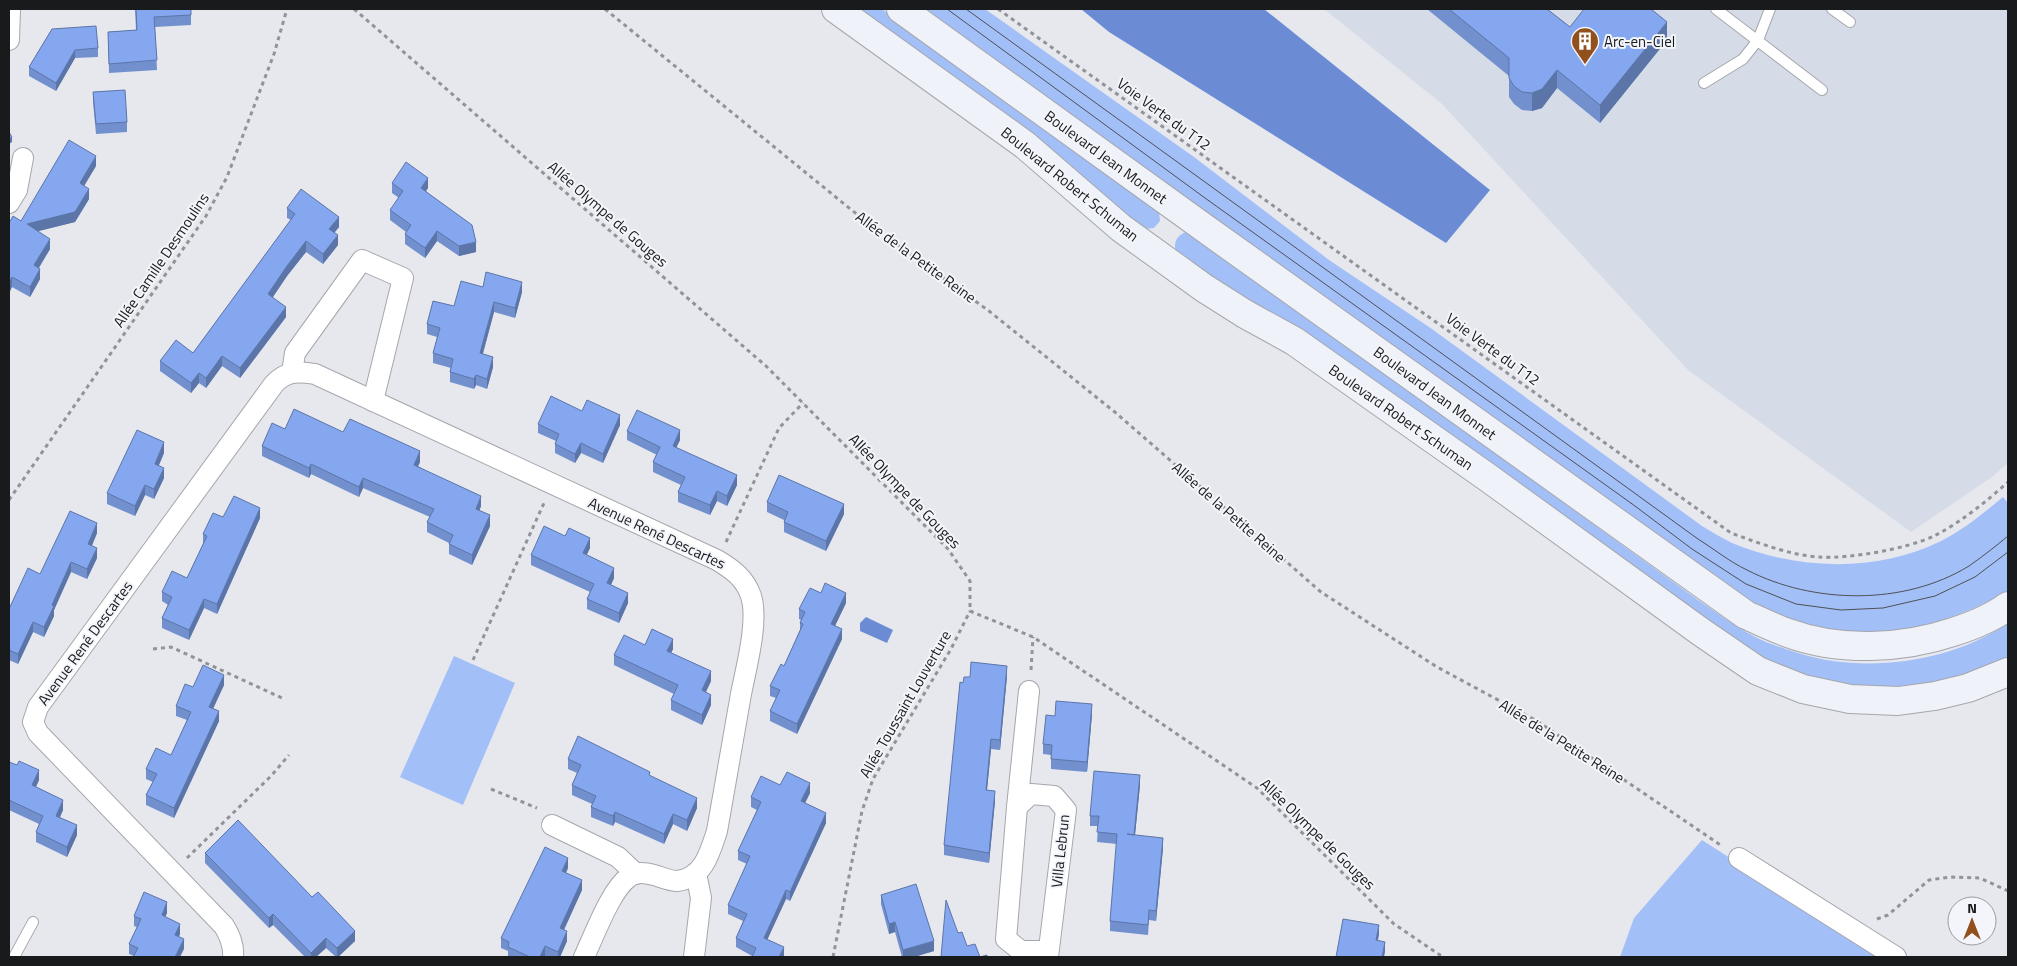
<svg xmlns="http://www.w3.org/2000/svg" width="2017" height="966" viewBox="0 0 2017 966" font-family="'Titillium Web',sans-serif">
<style>
.built{fill:#d6dce7}
.green{fill:#a3bff8}
.water{fill:#6b8cd4}
.lines{fill:none;stroke-linecap:round;stroke-linejoin:round}
.lane-casing{stroke:#a5a7ac;stroke-width:12}
.street-casing{stroke:#a5a7ac;stroke-width:22}
.secondary-casing{stroke:#a5a7ac;stroke-width:30}
.path{stroke:#919397;stroke-width:3;stroke-dasharray:4 4;stroke-linecap:butt}
.lane{stroke:#fff;stroke-width:10}
.street{stroke:#fff;stroke-width:20}
.secondary{stroke:#eff2f9;stroke-width:28}
.tram{stroke:#4e5053;stroke-width:1}
.wall{fill:#7290ce}
.shaded-wall{fill:#5c75a8}
.building{fill:#84a7f0;stroke:#5c75a8}
.labels{text-anchor:middle;dominant-baseline:central;stroke-width:4;stroke-linejoin:round;paint-order:stroke}
.poi-label{font-size:15px;fill:#191a1c;stroke:#f3f5fa;text-anchor:start}
.street-label{font-size:15px;fill:#191a1c;stroke:#f3f5fa}
</style>
<rect width="100%" height="100%" fill="#e6e8ed"/>
<path class="built" d="M1324 9H2008V463L1992 477 1911 532 1688 370 1442 104Z"/>
<g class="green">
<path d="M859 9H882L1159 211 1160 221 1154 228 1144 229Z"/>
<path d="M921 9H985L1194 157 1329 260 1432 329 1702 526C1712 532 1722 538 1732 543 1796 570 1877 573 1941 541 1964 529 1983 514 2003 497L2008 503V591C1931 634 1854 647 1770 614 1759 609 1748 601 1737 595Z"/>
<path d="M1186 232 1191 233 1698 600C1723 617 1749 637 1777 646 1794 652 1815 659 1833 661 1891 669 1959 657 2008 623V657C1978 672 1940 686 1906 687 1861 690 1812 680 1771 662 1758 657 1746 648 1734 641L1177 253C1172 244 1177 235 1186 232Z"/>
<path d="M454 656 515 683 463 805 400 777Z"/>
<path d="M1702 840 1829 922 1889 957H1620L1634 918Z"/>
</g>
<g class="water">
<path d="M1081 9H1264L1490 190 1446 243 1109 32Z"/>
<path d="M866 617 893 630 887 643 860 631V623Z"/>
</g>
<g class="lines">
<g class="lane-casing">
<g id="lane">
<path d="M1716 9 1822 90"/>
<path d="M1832 9 1850 22"/>
<path d="M1704 83 1743 59 1758 40 1770 9"/>
<path d="M14 957 33 922"/>
</g>
</g>
<g class="street-casing">
<g id="street">
<path d="M9 40 10 9"/>
<path d="M9 203 17 190 23 158"/>
<path d="M292 373 295 353 362 260 403 278 373 401"/>
<path d="M1017 807 1029 691"/>
<path d="M552 825 618 857 636 874"/>
<path d="M1739 858 1896 957"/>
<path d="M233 957C234 945 230 936 224 926L38 733 33 722 38 707 274 384C286 371 298 371 315 374L717 560C732 569 745 578 751 596 759 621 746 668 741 694 733 740 725 785 717 831 710 852 704 878 677 881 670 881 661 877 654 875 646 873 636 871 629 877 611 889 594 936 584 957"/>
<path d="M694 957 701 898 696 873"/>
<path d="M1048 957 1066 810 1054 796 1031 794 1017 807 1006 939 1021 951H1048"/>
</g>
</g>
<g class="secondary-casing">
<g id="secondary">
<path d="M836 9 1025 145 1121 228 1204 288 1245 314 1294 341 1487 477 1701 632 1758 671 1803 689 1850 699 1898 701 1935 696 1968 688 2008 672"/>
<path d="M901 9 1203 227 1746 615C1760 621 1774 628 1788 633 1840 652 1902 649 1953 632 1972 626 1992 618 2008 606"/>
</g>
</g>
<g class="path">
<path d="M354 9 766 366 948 549 970 581V611L1033 637 1257 788 1394 924 1443 957"/>
<path d="M605 9 870 225 989 311 1116 413 1321 592 1437 667 1537 721 1722 846"/>
<path d="M998 9 1731 533C1759 543 1789 555 1819 557 1850 559 1906 549 1934 536 1960 523 1987 501 2008 482"/>
<path d="M9 500 206 216 227 177 274 54 287 9"/>
<path d="M726 542 779 428 803 403"/>
<path d="M153 649 171 647 282 698"/>
<path d="M473 660 544 503"/>
<path d="M1031 670 1033 637"/>
<path d="M491 789 537 808"/>
<path d="M187 858 271 776 289 755"/>
<path d="M1877 919 1888 915 1929 880 1951 877 1980 878 2008 891"/>
<path d="M833 957 862 811 873 779 951 649 970 611"/>
</g>
<use href="#lane" class="lane"/>
<use href="#street" class="street"/>
<use href="#secondary" class="secondary"/>
<g class="tram">
<path d="M947 9 1205 198 1635 506 1692 549 1746 584 1796 604 1841 610 1883 608 1935 596 1975 577 2008 552"/>
<path d="M966 9 1698 539C1714 549 1730 562 1747 570 1813 604 1904 606 1969 566 1982 557 1996 546 2008 536"/>
</g>
</g>
<g class="wall">
<path d="M135 9H192H191V25L155 27 157 70 109 73 108 32 136 30Z"/>
<path d="M1427 9H1547L1570 27 1667 40 1600 123 1557 88 1542 108 1532 111 1522 110 1514 104 1509 97V76Z"/>
<path d="M52 29 98 48V57L75 58 56 91 29 76V67Z"/>
<path d="M93 92 127 122V132L96 134 93 102Z"/>
<path d="M96 166 84 185 89 199 75 222 38 231 50 249 39 268 40 279 30 297 12 287 9 293V223L21 221Z"/>
<path d="M392 183 428 188 426 191 476 252 459 256 437 241 425 258 405 244V234L406 232 390 220V210L399 198 392 193Z"/>
<path d="M287 208 339 227 334 233 338 245 323 264 306 252 287 276 273 297 286 317 240 378 222 366 206 388 199 383 191 393 160 371V361L193 353 291 220 287 218Z"/>
<path d="M483 287 522 292 515 318 494 312 483 354 493 367 487 389 476 385 474 389 450 382V372L451 368 433 363V353L437 337 427 334V324L454 306Z"/>
<path d="M582 411 620 425 603 463 581 453 575 463 555 453V444L556 441 538 433V424Z"/>
<path d="M285 429 343 432 420 462 418 466 481 506 479 511 490 526 472 565 449 554V543L427 532V522L430 517 363 488 359 497 311 474 309 478 262 456V446Z"/>
<path d="M627 431 680 440 676 447 737 485 727 506 717 501 710 515 678 502V492L681 485 653 472V462L657 455 627 440Z"/>
<path d="M164 453 159 465 164 478 154 499 145 495 135 516 107 504V493Z"/>
<path d="M767 502 844 514 826 551 784 532V520L767 512Z"/>
<path d="M223 517 260 518 217 614 204 608 189 640 162 628V618L168 605 162 601V592L187 578 203 544V534Z"/>
<path d="M97 533 92 546 97 558 87 579 71 572 54 610V616L44 637 33 632 18 664 9 660V609L40 574Z"/>
<path d="M590 548 586 555 614 578 611 585 628 603 619 623 587 609V599L590 592 531 565V555Z"/>
<path d="M821 593 846 603 835 626 842 639 797 734 770 721V711L776 698 770 696V686L784 666 800 630V623L801 620 799 619V609Z"/>
<path d="M645 645 673 649 671 653 711 681 706 692 711 705 702 725 671 710V700L674 694 614 665V655Z"/>
<path d="M1007 676 1000 750 991 749 987 790 995 801 989 863 944 855V845L970 677Z"/>
<path d="M224 685 213 709 219 721 174 818 146 805V795L153 782 146 779V769L171 755 187 720 176 716V706L193 687Z"/>
<path d="M1092 714 1087 772 1051 769V755L1043 754V744L1055 716Z"/>
<path d="M568 759 650 776 697 808 687 831 673 824 664 844 615 822 613 826 591 817V807L592 804 572 795V785L577 773 568 769Z"/>
<path d="M9 762 39 780 36 787 63 810 60 817 77 835 67 857 36 842V832L39 824 9 810Z"/>
<path d="M780 785 810 793 805 803 826 823 790 901 786 899 767 939 784 957 752 956 736 947V938L743 921 728 914V905L747 864 738 860V851L757 810 751 807V797Z"/>
<path d="M1140 785 1135 835 1163 848 1156 921 1149 920 1148 935 1110 931V921L1117 844 1097 842 1098 826H1090V816Z"/>
<path d="M205 853 355 941 338 957H336L326 948 316 957H305L273 925 269 928 205 863Z"/>
<path d="M568 868 566 873 582 890 564 930 567 941 560 957H547L545 956 544 957H508V951L501 948V938Z"/>
<path d="M881 895 934 951 914 957H902L895 932 889 934 881 904Z"/>
<path d="M167 913 165 916 180 934 179 936 184 949 134 956 129 954V944L137 927 134 926V916Z"/>
</g>
<g class="shaded-wall">
<path d="M1667 22V40L1600 123V105Z"/>
<path d="M75 50V58L56 91V83Z"/>
<path d="M1557 70V88L1542 108 1532 111V93Z"/>
<path d="M12 137V142L9 144V139Z"/>
<path d="M96 156V166L80 193V183Z"/>
<path d="M428 178V188L421 198V188Z"/>
<path d="M89 189V199L75 222 27 234V224Z"/>
<path d="M339 217V227L329 239V229Z"/>
<path d="M437 231V241L425 258V248Z"/>
<path d="M338 235V245L323 264V254Z"/>
<path d="M50 239V249L34 275V265Z"/>
<path d="M306 241V252L287 276 268 304V294L287 266Z"/>
<path d="M476 242V252L459 256V246Z"/>
<path d="M40 269V279L30 297V287Z"/>
<path d="M12 277V287L9 293V283Z"/>
<path d="M522 282V292L515 318V308Z"/>
<path d="M494 302V312L480 363V353Z"/>
<path d="M286 307V317L240 378V368Z"/>
<path d="M222 356V366L206 388V378Z"/>
<path d="M493 357V367L487 389V379Z"/>
<path d="M199 373V383L191 393V383Z"/>
<path d="M476 375V385L474 389V379Z"/>
<path d="M620 415V425L603 463V454Z"/>
<path d="M680 430V440L673 455V446Z"/>
<path d="M164 442V453L155 474V464Z"/>
<path d="M581 443V453L575 463V454Z"/>
<path d="M420 451V462L414 475V465Z"/>
<path d="M311 464V474L309 478V468Z"/>
<path d="M164 468V478L154 499V489Z"/>
<path d="M737 475V485L727 506V496Z"/>
<path d="M363 478V488L359 497V487Z"/>
<path d="M145 485V495L135 516V506Z"/>
<path d="M717 491V501L710 515V505Z"/>
<path d="M481 496V506L476 519V509Z"/>
<path d="M844 504V514L826 551V541Z"/>
<path d="M260 508V518L217 614V604Z"/>
<path d="M490 515V526L472 565V555Z"/>
<path d="M97 523V533L88 554V544Z"/>
<path d="M590 538V548L583 563V553Z"/>
<path d="M97 548V558L87 579V569Z"/>
<path d="M71 562V572L54 610V616L44 637V627L52 605Z"/>
<path d="M614 568V578L607 593V583Z"/>
<path d="M628 593V603L619 623V613Z"/>
<path d="M846 593V603L831 634V624Z"/>
<path d="M204 599V608L189 640V630Z"/>
<path d="M33 622V632L18 664V654Z"/>
<path d="M842 629V639L797 734V724Z"/>
<path d="M673 639V649L667 661V651Z"/>
<path d="M1007 666V676L1000 750V740Z"/>
<path d="M711 671V681L702 700V690Z"/>
<path d="M224 675V685L209 717V707Z"/>
<path d="M711 695V705L702 725V715Z"/>
<path d="M1092 704V714L1087 772V762Z"/>
<path d="M219 711V721L174 818V808Z"/>
<path d="M991 739V749L986 800V790Z"/>
<path d="M39 770V780L32 795V785Z"/>
<path d="M1140 775V785L1134 845V835Z"/>
<path d="M810 783V793L801 811V801Z"/>
<path d="M995 791V801L989 863V853Z"/>
<path d="M697 798V808L687 831V820Z"/>
<path d="M63 800V810L56 826V816Z"/>
<path d="M615 812V822L613 826V816Z"/>
<path d="M826 813V823L790 901V892Z"/>
<path d="M673 814V824L664 844V834Z"/>
<path d="M77 825V835L67 857V847Z"/>
<path d="M1163 838V848L1156 921V911Z"/>
<path d="M568 858V868L562 881V871Z"/>
<path d="M582 880V890L560 938V928Z"/>
<path d="M786 890V899L764 947V938Z"/>
<path d="M167 902V913L162 925V915Z"/>
<path d="M273 914V925L269 928V918Z"/>
<path d="M895 922V932L889 934V924Z"/>
<path d="M180 924V934L175 945V935Z"/>
<path d="M1379 925V935L1376 950V940Z"/>
<path d="M355 931V941L338 957H337V948Z"/>
<path d="M567 931V941L560 957H558V952Z"/>
<path d="M326 938V948L316 957H311V953Z"/>
<path d="M184 939V949L180 957H175Z"/>
<path d="M934 941V951L914 957H903V950Z"/>
<path d="M1385 942V952L1384 957H1382Z"/>
<path d="M545 946V956L544 957H540Z"/>
<path d="M784 947V957H779Z"/>
</g>
<g class="building">
<path d="M136 9H191V15L154 17 157 60 109 64 108 32 137 30Z"/>
<path d="M1449 9H1547L1570 27 1584 9H1651L1667 22 1600 105 1557 70 1542 89 1532 93 1522 92 1514 86 1509 78V58Z"/>
<path d="M96 26 98 48 75 50 56 83 29 67 52 29Z"/>
<path d="M125 90 127 122 96 124 93 92Z"/>
<path d="M9 132 12 137 9 139Z"/>
<path d="M69 140 96 156 80 183 89 189 75 212 27 224 50 239 34 265 40 269 30 287 12 277 9 283V223L13 216 21 221Z"/>
<path d="M406 162 428 178 421 188 472 225 476 242 459 246 437 231 425 248 405 234 411 225 390 210 403 191 392 183Z"/>
<path d="M301 189 339 217 329 229 338 235 323 254 306 241 287 266 268 294 286 307 240 368 222 356 206 378 199 373 191 383 160 361 176 340 193 353 295 214 287 208Z"/>
<path d="M486 272 522 282 515 308 494 302 480 353 493 357 487 379 476 375 474 379 450 372 453 359 433 353 440 328 427 324 433 301 454 306 461 281 483 287Z"/>
<path d="M551 396 582 411 587 400 620 415 603 454 581 443 575 454 555 444 559 434 538 424Z"/>
<path d="M294 409 343 432 350 419 420 451 414 465 481 496 476 509 490 515 472 555 449 544 453 535 427 522 434 509 363 478 359 487 311 464 309 468 262 446 272 423 285 429Z"/>
<path d="M637 410 680 430 673 446 737 475 727 496 717 491 710 505 678 492 685 477 653 462 660 447 627 431Z"/>
<path d="M137 430 164 442 155 464 164 468 154 489 145 485 135 506 107 493Z"/>
<path d="M779 475 844 504 826 541 784 522 788 512 767 502Z"/>
<path d="M234 496 260 508 217 604 204 599 189 630 162 618 172 597 162 592 172 571 187 578 207 536 203 534 213 513 223 517Z"/>
<path d="M70 511 97 523 88 544 97 548 87 569 71 562 52 605 54 606 44 627 33 622 18 654 9 650V651V609L28 568 40 574Z"/>
<path d="M544 526 565 536 569 528 590 538 583 553 614 568 607 583 628 593 619 613 587 599 594 584 531 555Z"/>
<path d="M825 583 846 593 831 624 842 629 797 724 770 711 780 690 770 686 781 664 784 666 803 624 800 623 805 612 799 609 810 588 821 593Z"/>
<path d="M652 629 673 639 667 651 711 671 702 690 711 695 702 715 671 700 678 685 614 655 624 635 645 645Z"/>
<path d="M971 662 1007 666 1000 740 991 739 986 790 995 791 989 853 944 845 960 682 963 683 964 677H970Z"/>
<path d="M203 665 224 675 209 707 219 711 174 808 146 795 157 774 146 769 156 748 171 755 191 712 176 706 185 684 193 687Z"/>
<path d="M1056 701 1092 704 1087 762 1051 759 1052 745 1043 744 1046 715 1055 716Z"/>
<path d="M578 736 650 772 649 775 697 798 687 820 673 814 664 834 615 812 613 816 591 807 596 796 572 785 581 765 568 759Z"/>
<path d="M19 761 39 770 32 785 63 800 56 816 77 825 67 847 36 832 43 816 9 800V762L17 765Z"/>
<path d="M1094 771 1140 775 1134 835 1127 834 1163 838 1156 911 1149 910 1148 925 1110 921 1117 834 1097 832 1099 816H1090Z"/>
<path d="M787 772 810 783 801 801 826 813 790 892 786 890 764 938 784 947 779 957H752L756 948 736 938 747 914 728 905 750 856 738 851 761 802 751 797 761 776 780 785Z"/>
<path d="M238 820 312 897 318 892 355 931 337 948 326 938 311 953 273 914 269 918 205 853Z"/>
<path d="M545 847 568 858 562 871 582 880 560 928 567 931 558 952 545 946 540 957H530L508 947 509 942 501 938Z"/>
<path d="M916 884 934 941 903 950 895 922 889 924 881 895Z"/>
<path d="M144 892 167 902 162 915 180 924 175 935 184 939 175 957H133L138 948 129 944 141 919 134 916Z"/>
<path d="M946 900 958 933 962 932 967 946 975 944 980 957 987 955V957H941Z"/>
<path d="M1343 919 1379 925 1376 940 1385 942 1382 957H1336Z"/>
</g>
<defs>
<g id="building-pin" transform="scale(1.4375)"><path d="M0 17L-7.5 6A9.5 9.5 0 1 1 7.5 6Z" fill="#92501d" stroke="#f3f5fa"/><path d="M-4-6H4V6H1V3H-1V6H-4ZM-2.5-4.3h1.7v1.8h-1.7ZM.8-4.3h1.7v1.8H.8ZM-2.5-1h1.7V.8h-1.7ZM.8-1h1.7V.8H.8Z" fill="#fff"/></g>
</defs>
<g fill-rule="evenodd">
<use href="#building-pin" x="1585" y="41"/>
</g>
<g class="labels">
<g class="poi-label">
<text x="1604" y="41">Arc-en-Ciel</text>
</g>
<g class="street-label">
<text transform="translate(1164 114) rotate(36)">Voie Verte du T12</text>
<text transform="translate(1106 157) rotate(36)">Boulevard Jean Monnet</text>
<text transform="translate(1070 184) rotate(39)">Boulevard Robert Schuman</text>
<text transform="translate(608 214) rotate(41)">Allée Olympe de Gouges</text>
<text transform="translate(916 257) rotate(36)">Allée de la Petite Reine</text>
<text transform="translate(161 260) rotate(-56)">Allée Camille Desmoulins</text>
<text transform="translate(1493 349) rotate(36)">Voie Verte du T12</text>
<text transform="translate(1435 393) rotate(36)">Boulevard Jean Monnet</text>
<text transform="translate(1401 417) rotate(35)">Boulevard Robert Schuman</text>
<text transform="translate(905 491) rotate(46)">Allée Olympe de Gouges</text>
<text transform="translate(1229 512) rotate(41)">Allée de la Petite Reine</text>
<text transform="translate(657 533) rotate(25)">Avenue René Descartes</text>
<text transform="translate(85 643) rotate(-54)">Avenue René Descartes</text>
<text transform="translate(905 704) rotate(-60)">Allée Toussaint Louverture</text>
<text transform="translate(1562 741) rotate(32)">Allée de la Petite Reine</text>
<text transform="translate(1318 834) rotate(44)">Allée Olympe de Gouges</text>
<text transform="translate(1060 851) rotate(-84)">Villa Lebrun</text>
</g>
</g>
<rect width="2017" height="966" fill="none" stroke="#191a1c" stroke-width="20"/>
<g transform="translate(1972 921)"><circle r="24" fill="#f3f5fa" stroke="#9c9da1"/>
<path d="M0-4L9 19L0 12L-9 19Z" fill="#92501d"/>
<text y="-8" font-size="14" font-weight="bold" text-anchor="middle" fill="#191a1c">N</text>
</g>
</svg>
